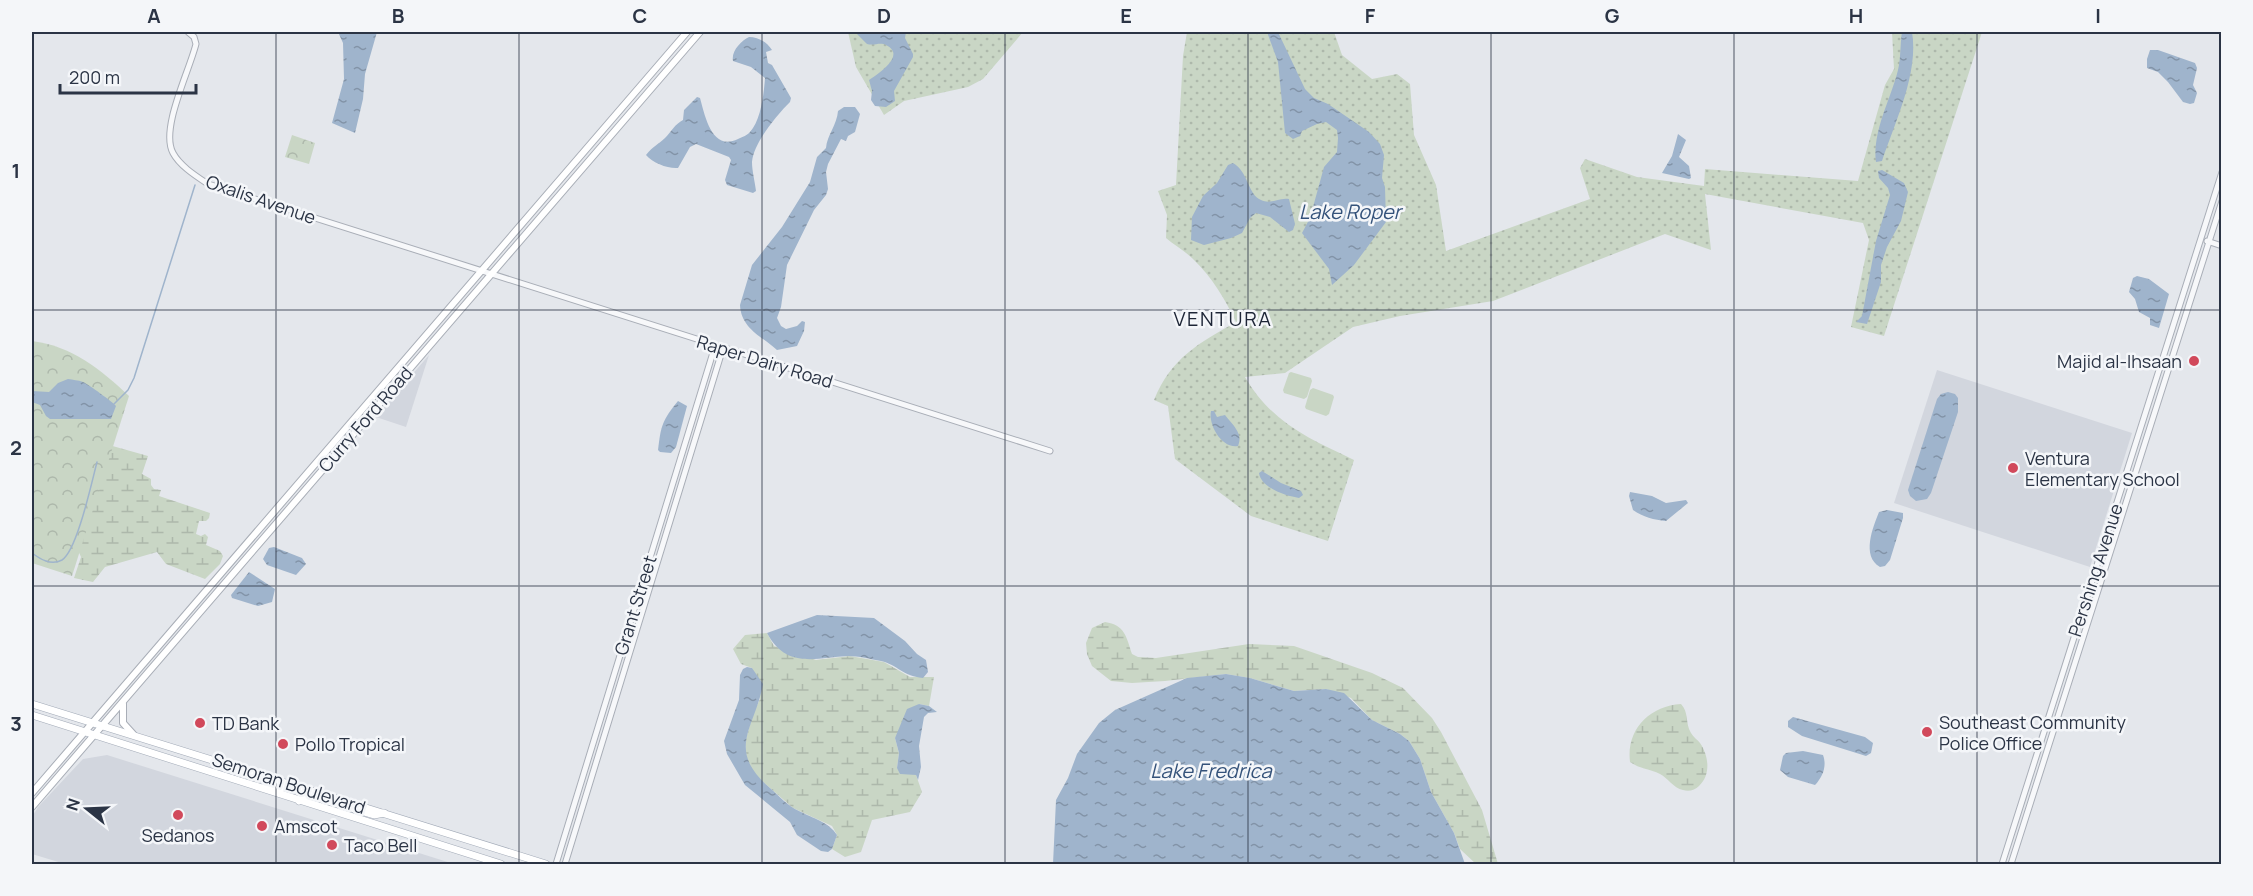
<svg xmlns="http://www.w3.org/2000/svg" width="2253" height="896" viewBox="0 0 2253 896" font-family="Manrope,sans-serif">
<style>
.built{fill:#d2d6de}
.grass{fill:url(#grass-dots)}
.wetland{fill:url(#wetland-marsh)}
.park{fill:url(#park-crowns)}
.garden{fill:#c9d6c5}
.water{fill:url(#water-ripples)}
.lines{fill:none;stroke-linecap:round;stroke-linejoin:round}
.stream{stroke:#9fb4cc;stroke-width:1.5}
.tertiary-casing{stroke:#a9aeb7;stroke-width:7}
.secondary-casing{stroke:#a9aeb7;stroke-width:8}
.primary-casing{stroke:#a3abb8;stroke-width:8}
.tertiary{stroke:#f7f8fa;stroke-width:5}
.secondary{stroke:#fff;stroke-width:6}
.primary{stroke:#fff;stroke-width:7}
.grid{fill:none;stroke:#2b3445;stroke-width:1.5;stroke-opacity:0.55}
.poi-dot{fill:#d1495b;stroke:#f4f6f9;stroke-width:2}
.labels{text-anchor:middle;dominant-baseline:central;stroke-width:5;stroke-linejoin:round;paint-order:stroke}
.street-label{font-size:18px;fill:#2b3445;stroke:#f4f6f9}
.poi-label{font-size:18px;fill:#2b3445;stroke:#f4f6f9;text-anchor:start}
.water-label{font-size:20px;font-style:italic;fill:#34527a;stroke:#f4f6f9}
.neighbourhood-label{font-size:20px;letter-spacing:1.5px;fill:#1d2536;stroke:#f4f6f9}
.neatline{fill:none;stroke:#2b3445;stroke-width:2}
.grid-label{font-size:20px;text-anchor:middle;font-weight:bold;fill:#2b3445}
</style>
<defs>
<pattern id="grass-dots" width="8" height="8" patternUnits="userSpaceOnUse" patternTransform="scale(1.5)"><rect width="8" height="8" fill="#c9d6c5"/><path d="M2 2h.1M6 6h.1" fill="none" stroke="#adb8ab" stroke-width="1.8" stroke-linecap="round"/></pattern>
<pattern id="wetland-marsh" width="20" height="14" patternUnits="userSpaceOnUse" patternTransform="scale(1.5)"><rect width="20" height="14" fill="#c9d6c5"/><path d="M1 5h8M5 5V1M11 12h8M15 12V8" fill="none" stroke="#adb8ab"/></pattern>
<pattern id="park-crowns" width="20" height="18" patternUnits="userSpaceOnUse" patternTransform="scale(1.5)"><rect width="20" height="18" fill="#c9d6c5"/><path d="M2 6a3 3 0 1 1 6 0M12 15a3 3 0 1 1 6 0" fill="none" stroke="#adb8ab"/></pattern>
<pattern id="water-ripples" width="26" height="14" patternUnits="userSpaceOnUse" patternTransform="scale(1.5)"><rect width="26" height="14" fill="#9fb4cc"/><path d="M2 4q2-2 4 0t4 0M15 11q2-2 4 0t4 0" fill="none" stroke="#8293a7"/></pattern>
</defs>
<rect width="100%" height="100%" fill="#e4e7ec"/>
<g class="built">
<path d="M429 355 406 427 376 417Z"/>
<path d="M1937 370 2132 433 2090 567 1894 503Z"/>
<path d="M107 755 454 864H65L32 854V817L38 807 83 759Z"/>
</g>
<g class="grass">
<path d="M848 32H1023L983 79 968 87 904 101 884 115 856 67Z"/>
<path d="M1187 32H1334L1342 55 1372 79 1397 74 1410 84 1414 135 1436 185 1446 251 1590 199 1580 168 1585 159 1637 177 1704 186 1705 169 1858 181 1885 85 1894 69 1892 32H1982L1884 336 1851 327 1869 240 1863 223 1705 194 1711 250 1665 234 1493 301 1400 316 1353 327 1285 373 1245 377C1272 423 1308 438 1354 460L1328 541 1251 516 1175 459 1168 406 1154 400C1171 358 1199 343 1236 322 1225 299 1212 277 1193 259 1185 251 1174 245 1166 238L1167 215 1158 191 1176 185 1183 56Z"/>
</g>
<g class="wetland">
<path d="M109 445 148 456 142 474 151 479V485L154 489 161 490 159 496 210 513 209 518 206 521H199L196 534 201 536 205 534 208 537 206 545 220 551 223 556 220 564 205 579 166 564 157 552 105 567 93 582 74 578 81 557 77 548Z"/>
<path d="M1105 622C1125 625 1126 636 1132 654L1138 657 1156 658 1249 644 1294 646 1372 673 1403 688 1432 718 1441 732 1482 810 1498 864H1476L1460 849 1454 833 1431 792 1420 759 1409 741 1400 734 1372 720 1351 698 1326 689 1294 691 1250 678 1226 674 1165 681 1132 683 1111 681 1092 666 1087 654 1086 643 1092 628Z"/>
<path d="M767 633 774 646 816 660 850 656 884 662 910 677H934L929 706 919 704 895 738 899 753 897 768 916 775 922 792 910 812 872 820 861 852 845 857 832 849 837 835 832 826 793 808 754 774 747 762 745 742 753 714 760 699 752 668 741 664 733 649 745 635Z"/>
<path d="M1681 704C1689 712 1685 723 1691 733 1693 737 1698 740 1700 743 1709 756 1711 775 1699 786 1695 790 1689 792 1683 790 1673 788 1668 778 1660 774 1650 769 1640 769 1630 762 1626 730 1649 706 1681 704Z"/>
</g>
<g class="park">
<path d="M292 135 315 143 309 164 285 157Z"/>
<path d="M32 341C72 346 100 369 129 396L72 576 32 563Z"/>
</g>
<g class="garden">
<path d="M1291 372 1311 378 1312 381 1307 397 1304 399 1284 393 1283 390 1289 373Z"/>
<path d="M1313 388 1333 395 1334 397 1329 414 1326 416 1306 409 1305 407 1310 390Z"/>
</g>
<g class="water">
<path d="M338 32H377L365 74 363 99 355 133 332 123 344 79 343 43Z"/>
<path d="M855 32H906L905 38 913 54V57L894 91 895 101 886 107 875 106 871 100 872 91 869 80C878 74 907 55 886 45 880 42 874 46 867 44Z"/>
<path d="M1267 32H1278L1305 89 1314 98 1328 104 1369 132 1380 144 1384 155 1382 178 1385 187 1386 222 1354 265 1332 285 1329 269 1302 233 1310 218 1324 167 1337 152 1338 138 1337 130 1326 122 1317 124 1302 131 1300 136 1293 139 1285 133 1278 62Z"/>
<path d="M1902 32H1912C1919 73 1895 122 1882 161L1876 162C1872 131 1891 99 1898 70 1901 58 1900 44 1902 32Z"/>
<path d="M749 37C758 37 767 42 772 50L766 52 768 63 772 65 791 98 790 102C777 115 754 142 752 162 752 171 755 182 756 191L753 193 727 185 725 180 731 160 729 157 696 144 690 147 678 168C668 169 653 163 646 155 653 146 658 145 665 138 671 132 675 124 683 120L684 110 697 97 700 98C705 116 712 152 738 139 742 137 748 135 750 132 761 120 764 93 765 78L751 67 733 61C731 51 741 41 749 37Z"/>
<path d="M2150 50H2158L2195 63 2197 68 2193 85 2197 93 2194 103 2190 104 2183 102 2168 82 2158 72 2147 68V59Z"/>
<path d="M844 107H855L860 114 855 132 848 136 846 141 841 139 828 164 826 172 828 189 826 195 814 210 787 265 781 307 777 318 781 326 786 329 797 326 802 321 805 322 804 331 797 346 777 350C763 337 741 329 740 305L752 265 782 227 810 182 817 157 826 148C827 135 837 125 838 111Z"/>
<path d="M1678 134 1686 140 1679 157 1689 166 1691 178 1689 179 1662 173 1672 156Z"/>
<path d="M1233 163C1248 171 1248 195 1261 200 1271 205 1279 197 1289 199L1295 224 1293 230 1289 232 1270 217 1256 213 1250 218 1242 233 1231 238 1204 245 1191 240 1192 217 1203 196 1217 183 1228 165Z"/>
<path d="M1882 170 1904 183 1908 192 1901 221 1887 247 1881 265V282L1867 324 1856 322 1862 316 1876 241 1890 195 1888 188 1879 178 1878 171Z"/>
<path d="M2137 276 2149 279 2169 294 2159 328 2150 325V318L2139 312 2135 299 2129 292 2133 278Z"/>
<path d="M68 379C73 380 78 380 83 382 88 384 114 403 116 406L111 419H50L46 416 40 405 32 402V391L49 392 58 383Z"/>
<path d="M1948 392 1955 394 1958 398V412L1931 493 1927 499 1916 501 1910 496 1908 490 1937 399 1941 394Z"/>
<path d="M678 401 687 406 676 447 671 453 660 452 658 450C661 425 662 421 678 401Z"/>
<path d="M1211 411H1214L1217 417 1225 415C1232 424 1244 434 1238 446 1222 449 1208 425 1211 411Z"/>
<path d="M1262 471 1281 483 1301 491 1303 495 1299 498C1286 496 1261 488 1259 473Z"/>
<path d="M1630 492 1652 496 1666 503 1686 500 1688 503 1666 521C1654 520 1643 517 1633 510L1629 496Z"/>
<path d="M1887 510 1903 513V518L1890 560 1885 566 1880 567C1861 556 1873 527 1879 512Z"/>
<path d="M274 547 302 558 306 564 296 575 267 565 263 559 269 548Z"/>
<path d="M249 572 275 589 272 602 258 606 232 598 231 595Z"/>
<path d="M817 615 874 618 905 641 917 654 926 660 928 672 923 678C902 676 898 665 881 661 871 659 858 656 848 656 815 658 786 669 767 633Z"/>
<path d="M747 667 752 668 763 684C755 729 725 749 770 788 779 796 788 806 799 811 812 818 829 822 837 835L832 849 828 852 821 851 797 835 790 822 745 785 727 754 724 741 739 700 740 675 743 669Z"/>
<path d="M1226 674 1250 678 1294 691 1326 689 1344 693 1372 720 1400 734 1409 741 1420 759 1431 792 1454 833 1465 864H1053L1056 800 1068 778 1077 754 1099 723 1115 710 1187 678Z"/>
<path d="M919 704 929 706 937 712 928 713 924 717 919 746 921 767 918 780 916 775 900 774 897 768 899 753 895 738 907 709Z"/>
<path d="M1793 717 1865 737 1873 743 1871 753 1866 756 1802 736 1788 727V721Z"/>
<path d="M1803 751 1823 755C1827 766 1823 776 1815 785L1788 777 1780 770 1783 756 1786 753Z"/>
</g>
<g class="lines">
<g class="stream">
<path d="M114 404 128 390 134 378 195 185"/>
<path d="M32 553C40 559 51 566 62 560 77 551 92 481 97 462"/>
</g>
<g class="tertiary-casing">
<g id="tertiary">
<path d="M188 32 194 37 196 44C189 72 160 129 173 153 180 166 196 176 208 184L1050 451"/>
<path d="M2207 241 2222 246"/>
<path d="M556 864 715 346"/>
<path d="M565 864 723 348"/>
<path d="M2002 864 2222 172"/>
<path d="M2011 864 2222 201"/>
</g>
</g>
<g class="secondary-casing">
<g id="secondary">
<path d="M123 704V723L133 734"/>
<path d="M32 793 687 32"/>
<path d="M32 807 700 32"/>
</g>
</g>
<g class="primary-casing">
<g id="primary">
<path d="M32 704 546 864"/>
<path d="M32 715 501 864"/>
<path d="M265 787 285 788 289 783"/>
<path d="M299 801 305 797 311 796 374 815 384 813"/>
</g>
</g>
<use href="#tertiary" class="tertiary"/>
<use href="#secondary" class="secondary"/>
<use href="#primary" class="primary"/>
</g>
<path class="grid" d="M276 32V864M519 32V864M762 32V864M1005 32V864M1248 32V864M1491 32V864M1734 32V864M1977 32V864M32 310H2222M32 586H2222"/>
<g class="poi-dot">
<circle cx="2194" cy="361" r="6"/>
<circle cx="2013" cy="468" r="6"/>
<circle cx="200" cy="723" r="6"/>
<circle cx="1927" cy="732" r="6"/>
<circle cx="283" cy="744" r="6"/>
<circle cx="178" cy="815" r="6"/>
<circle cx="262" cy="826" r="6"/>
<circle cx="332" cy="845" r="6"/>
</g>
<g class="labels">
<g class="street-label">
<text transform="translate(261 199) rotate(19)">Oxalis Avenue</text>
<text transform="translate(765 361) rotate(17)">Raper Dairy Road</text>
<text transform="translate(365 419) rotate(-49)">Curry Ford Road</text>
<text transform="translate(2095 570) rotate(-72)">Pershing Avenue</text>
<text transform="translate(635 605) rotate(-73)">Grant Street</text>
<text transform="translate(289 783) rotate(18)">Semoran Boulevard</text>
</g>
<g class="poi-label">
<text x="2182" y="361" text-anchor="end">Majid al-Ihsaan</text>
<text x="2025" y="458">Ventura<tspan x="2025" dy="21">Elementary School</tspan></text>
<text x="1939" y="722">Southeast Community<tspan x="1939" dy="21">Police Office</tspan></text>
<text x="212" y="723">TD Bank</text>
<text x="295" y="744">Pollo Tropical</text>
<text x="274" y="826">Amscot</text>
<text x="178" y="835" text-anchor="middle">Sedanos</text>
<text x="344" y="845">Taco Bell</text>
</g>
<g class="water-label">
<text x="1350" y="211">Lake Roper</text>
<text x="1211" y="770">Lake Fredrica</text>
</g>
<g class="neighbourhood-label">
<text x="1223" y="318">VENTURA</text>
</g>
</g>
<rect width="2253" height="896" fill="none" stroke="#f4f6f9" stroke-width="66"/>
<g transform="translate(87 809) rotate(288)" stroke="#f4f6f9" stroke-width="4.5" paint-order="stroke">
<path d="M0-4.5L10 22L0 15L-10 22Z" fill="#2b3445"/>
<text y="-9" font-size="16" font-weight="bold" text-anchor="middle" fill="#2b3445">N</text>
</g>
<path d="M60 84v9h136v-9" fill="none" stroke="#2b3445" stroke-width="3"/>
<text x="69" y="84" font-size="18" fill="#2b3445" stroke="#f4f6f9" stroke-width="4.5" paint-order="stroke">200 m</text>
<rect x="33" y="33" width="2187" height="830" class="neatline"/>
<g class="grid-label">
<text x="154" y="23">A</text>
<text x="398" y="23">B</text>
<text x="640" y="23">C</text>
<text x="884" y="23">D</text>
<text x="1126" y="23">E</text>
<text x="1370" y="23">F</text>
<text x="1612" y="23">G</text>
<text x="1856" y="23">H</text>
<text x="2098" y="23">I</text>
<text x="16" y="178">1</text>
<text x="16" y="455">2</text>
<text x="16" y="731">3</text>
</g>
</svg>
